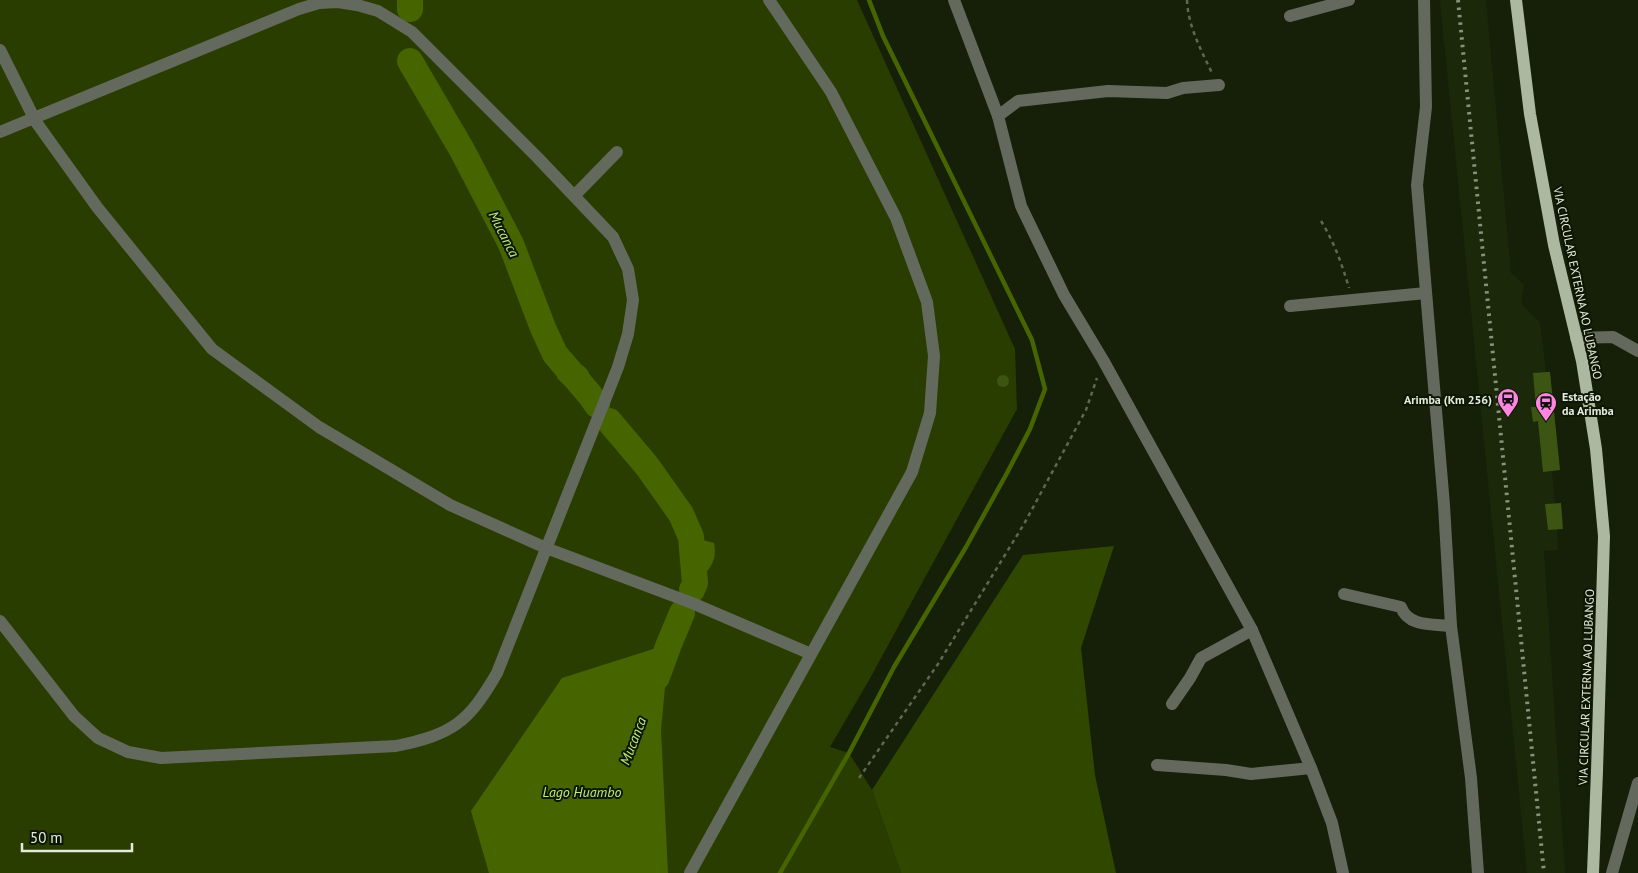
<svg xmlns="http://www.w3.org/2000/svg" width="1638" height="873" viewBox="0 0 1638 873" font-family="'PT Sans',sans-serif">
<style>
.built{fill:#1c280a}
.green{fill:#293d00}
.forest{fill:#304700}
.water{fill:#466500}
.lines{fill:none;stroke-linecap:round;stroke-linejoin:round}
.stream{stroke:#466500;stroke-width:4.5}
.river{stroke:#466500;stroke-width:26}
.building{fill:#3d5512}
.path{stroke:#5e6753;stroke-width:2.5;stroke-dasharray:4 4;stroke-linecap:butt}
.minor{stroke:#63695d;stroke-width:12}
.major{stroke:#adb8a0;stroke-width:12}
.rail{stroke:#88907e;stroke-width:4;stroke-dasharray:2.5 5;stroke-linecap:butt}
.labels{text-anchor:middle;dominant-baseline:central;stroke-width:4;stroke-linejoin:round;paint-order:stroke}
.street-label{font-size:12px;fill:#e4ebdd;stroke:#0d1602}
.poi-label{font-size:12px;font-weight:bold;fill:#e4ebdd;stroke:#0d1602;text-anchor:start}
.water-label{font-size:14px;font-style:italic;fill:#bfee7c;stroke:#0d1602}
</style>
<rect width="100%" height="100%" fill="#161f08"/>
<path class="built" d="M1440 0H1486L1511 273 1524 285 1521 303 1540 323 1546 372H1550L1560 470 1552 471 1555 503 1546 504 1548 530 1557 529 1558 550 1544 551 1565 873H1527Z"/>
<path class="green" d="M0 0H857L1015 349 1017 409 868 682 830 747 849 753 872 790 901 873H0Z"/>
<path class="forest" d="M1114 546 1081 648 1095 775 1116 873H901L872 790 1023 555Z"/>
<g class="water">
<path d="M555 354C561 355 564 360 570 362 573 363 578 363 582 365 592 372 593 384 590 395 578 395 565 387 557 378L558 369 552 359Z"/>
<path d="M691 537 714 543C718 562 708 572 695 583L688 581C681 566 687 552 691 537Z"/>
<path d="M669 644 661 730 668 873H489L471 811 562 678Z"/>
</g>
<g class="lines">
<path class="stream" d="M780 873 849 753 894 667 966 547 1007 473 1030 429 1045 389 1032 340 883 36 869 0"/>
<g class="river">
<path d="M410 9V0"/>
<path d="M410 61 462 150 511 244 543 328 555 354 590 395 597 405"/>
<path d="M609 421 647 466 681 514 691 537 695 583 692 590"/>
<path d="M657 677 669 644 682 613"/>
</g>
</g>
<g class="building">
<path d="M1548 372H1550L1560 470 1543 472 1538 421 1533 422 1531 407H1536L1533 373Z"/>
<circle cx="1003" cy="381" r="6"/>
<path d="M1561 503 1563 529 1548 530 1545 504Z"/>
</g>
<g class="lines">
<g class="path">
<path d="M1187 0C1188 26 1201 50 1212 73"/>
<path d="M1321 221C1334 242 1342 264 1349 288"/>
<path d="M859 778 938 664 1024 524 1086 410 1097 378"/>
</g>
<g class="minor">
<path d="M954 0 998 116 1021 206 1064 295 1103 360 1252 630 1311 768 1332 823 1343 873"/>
<path d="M1424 0 1426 107 1417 185 1444 505 1451 626 1471 778 1478 873"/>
<path d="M1290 16 1349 0"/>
<path d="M0 50 36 122 97 207 212 349 319 427 450 505 546 548 692 603 811 654"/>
<path d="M998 116 1018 101 1108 91 1167 93 1183 88 1219 85"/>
<path d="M0 132 299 9 319 3 338 2 357 5 378 11 412 32 537 157 613 237 628 269 633 300 628 334 618 367 497 673C468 723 453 734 396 746L161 758 128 752 98 738 74 716 0 621"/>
<path d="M574 196 617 152"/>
<path d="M1290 306 1426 293"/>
<path d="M1576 338 1613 337 1638 351"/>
<path d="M1344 594 1401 607C1408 627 1433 624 1451 626"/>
<path d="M1172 704 1190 678 1201 658 1252 630"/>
<path d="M1157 765 1226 770 1251 774 1311 768"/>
<path d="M690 873 912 472 930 413 934 356 927 302 896 218 831 92 769 0"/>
<path d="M1612 873 1638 783"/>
</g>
<path class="major" d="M1516 0 1530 114 1554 245 1582 361 1596 449 1604 536 1597 771 1593 873"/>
<path class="rail" d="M1458 0 1544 873"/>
</g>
<defs>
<g id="station-pin" transform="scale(1.125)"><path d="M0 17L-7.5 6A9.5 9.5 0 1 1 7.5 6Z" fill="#fe85e0" stroke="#0d1602"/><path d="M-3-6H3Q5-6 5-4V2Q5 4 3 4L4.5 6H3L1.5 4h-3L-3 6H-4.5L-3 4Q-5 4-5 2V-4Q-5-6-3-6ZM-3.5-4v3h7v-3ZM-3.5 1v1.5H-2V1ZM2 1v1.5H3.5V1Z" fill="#111"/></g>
</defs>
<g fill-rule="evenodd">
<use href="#station-pin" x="1508" y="399"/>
<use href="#station-pin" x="1546" y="403"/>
</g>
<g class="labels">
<g class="street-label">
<text transform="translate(1578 283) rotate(78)">VIA CIRCULAR EXTERNA AO LUBANGO</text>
<text transform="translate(1586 687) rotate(-88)">VIA CIRCULAR EXTERNA AO LUBANGO</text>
</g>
<g class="poi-label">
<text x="1562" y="396">Estação<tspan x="1562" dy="14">da Arimba</tspan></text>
<text x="1492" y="399" text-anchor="end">Arimba (Km 256)</text>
</g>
<g class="water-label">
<text transform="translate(504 234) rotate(63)">Mucanca</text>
<text transform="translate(633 741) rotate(-69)">Mucanca</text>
<text x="582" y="792">Lago Huambo</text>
</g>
</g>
<path d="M22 843v8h110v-8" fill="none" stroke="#e4ebdd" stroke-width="2.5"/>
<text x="30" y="843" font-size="15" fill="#e4ebdd" stroke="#0d1602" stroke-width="4" paint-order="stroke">50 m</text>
</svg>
